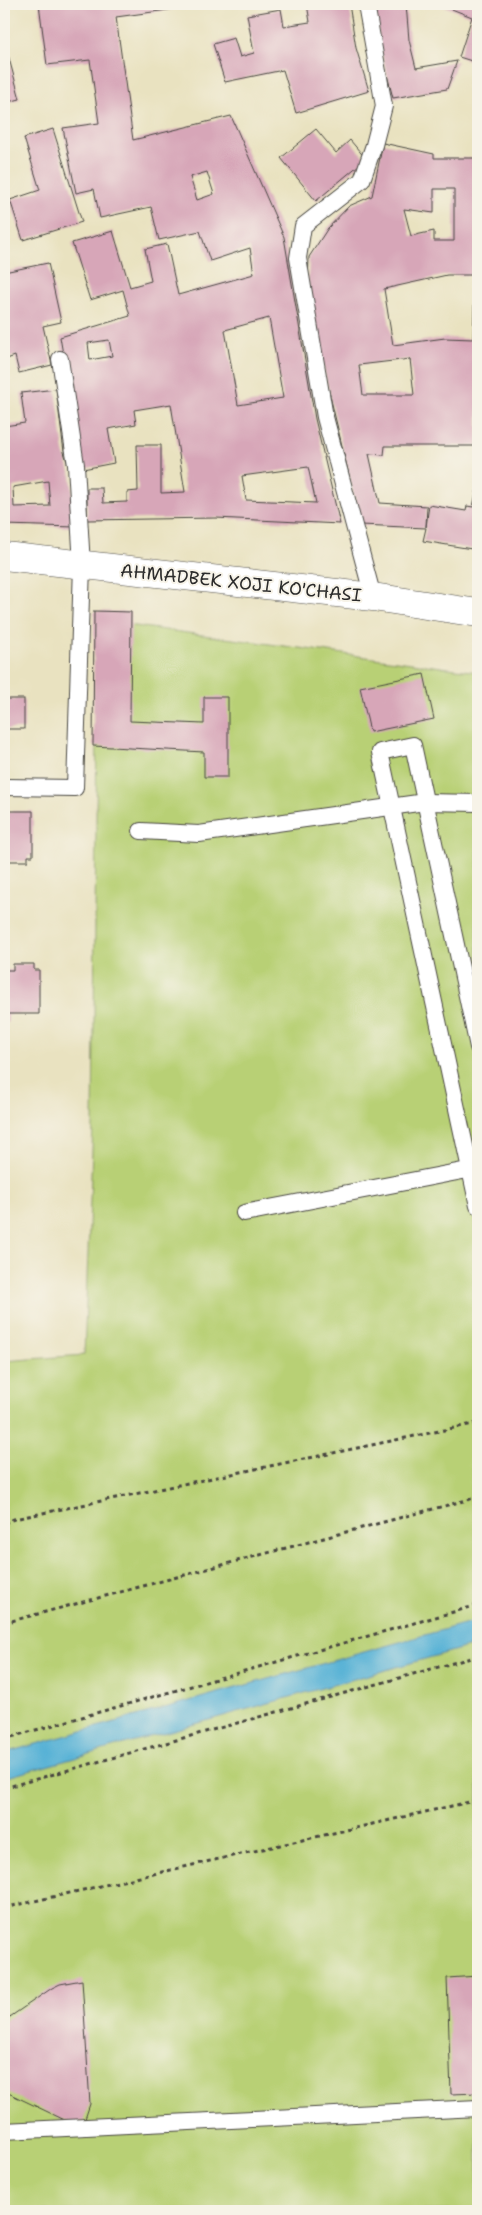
<svg xmlns="http://www.w3.org/2000/svg" width="482" height="2215" viewBox="0 0 482 2215" font-family="'Shantell Sans',sans-serif">
<style>
.green{fill:#b8d075;stroke:#727e50}
.water{fill:#58b2d6;stroke:#426e80}
.building{fill:#d7a6b8;fill-rule:evenodd}
.lines{fill:none;stroke-linecap:round;stroke-linejoin:round}
.service-casing{stroke:#484641;stroke-width:18}
.tertiary-casing{stroke:#484641;stroke-width:29}
.path{stroke:#484641;stroke-width:3;stroke-dasharray:4 4;stroke-linecap:butt}
.service{stroke:#fff;stroke-width:16}
.tertiary{stroke:#fff;stroke-width:28}
.labels{text-anchor:middle;dominant-baseline:central;stroke-width:4;stroke-linejoin:round;paint-order:stroke}
.street-label{font-size:18px;fill:#2b2b2b;stroke:#f7f3e8}
</style>
<rect width="100%" height="100%" fill="#f7f3e8"/>
<filter id="ink" filterUnits="userSpaceOnUse"><feTurbulence type="fractalNoise" baseFrequency=".02" numOctaves="2"/><feDisplacementMap in="SourceGraphic" scale="10" xChannelSelector="R" yChannelSelector="G"/><feConvolveMatrix kernelMatrix="1 2 1 2 8 2 1 2 1" color-interpolation-filters="sRGB"/></filter>
<filter id="wash" filterUnits="userSpaceOnUse"><feTurbulence type="fractalNoise" baseFrequency=".0096" numOctaves="4" result="noise"/><feDisplacementMap in="SourceGraphic" scale="20" xChannelSelector="R" yChannelSelector="G"/><feGaussianBlur stdDeviation="1.12" result="paint"/><feColorMatrix in="noise" values="0 0 0 0 0 0 0 0 0 0 0 0 0 0 0 0 0 1.4 0 .05"/><feComposite in="paint" operator="in"/></filter>
<g filter="url(#wash)">
<rect width="100%" height="100%" fill="#e9e2c0"/>
<path class="green" d="M98 621 478 672V2211H4V1361L84 1355 93 1125Z"/>
<path class="water" d="M478 1620V1644L4 1778V1753Z"/>
<g id="blocks">
<g class="building">
<path d="M39 4H181L182 8 116 17 133 140 231 116 284 237 315 419 340 524 216 518 87 520V488H102L103 503 127 502V492L138 491 137 445H161V493L185 492 171 404 134 410 136 424 108 429 114 463 83 469 60 337 130 316 123 290 90 300 72 243 113 231 130 287 151 281 145 249 167 244 178 295 254 274 250 248 210 261 200 231 159 240 151 207 100 218 94 189 76 193 63 128 99 123 90 60 47 65ZM207 172 214 194 197 200 190 177ZM269 318 283 398 238 405 225 330ZM109 340 112 356 90 360 88 343ZM308 467 316 503 246 500 242 476Z"/>
<path d="M307 4H349L356 48 369 91 296 113 283 70 225 82 213 44 234 38 240 57 254 53 247 15 281 9 284 26 310 22Z"/>
<path d="M375 4H406L409 40 416 68 457 61 447 89 393 98 379 43Z"/>
<path d="M439 4H478V63L459 57 472 17Z"/>
<path d="M4 40 20 99 4 103Z"/>
<path d="M53 129 82 222 23 240 10 200 40 190 24 138Z"/>
<path d="M316 129 336 153 350 140 366 159 316 201 281 158Z"/>
<path d="M383 143 434 154V158H478V446H385L384 455 369 454 380 503 427 506 426 527 429 505 466 511 467 506 473 507 478 484V550L423 541 426 528 361 525 320 354 308 283 309 257 328 228 349 206 372 196ZM434 189H454V241H434V231L411 236 404 209 434 213ZM447 275H475L473 339 445 338 393 345 384 289ZM410 359 414 395H363L359 365Z"/>
<path d="M48 263 61 322 43 326 52 365 19 373 15 356 4 360V319L7 318 4 303V272Z"/>
<path d="M56 389 64 452 71 475 76 527 4 525V426L25 423 21 393ZM48 481 50 506 14 507 13 487Z"/>
<path d="M94 611 131 612 130 721 204 724V697H228V777H204V752L93 746Z"/>
<path d="M424 674 434 719 370 732 360 687Z"/>
<rect x="4" y="699" width="20" height="30"/>
<path d="M4 811H33V856H28V861H6L7 856H4Z"/>
<path d="M13 964H34V970H39V1014H8V1023H4V970H13Z"/>
<path d="M478 1976V2093L451 2094 447 1978Z"/>
<path d="M82 1980 90 2104 84 2122 71 2123 4 2091V2021L52 1988 60 1984Z"/>
</g>
</g>
</g>
<g filter="url(#ink)">
<use href="#blocks" fill-opacity="0" stroke="#484641" stroke-width="1"/>
<g class="lines">
<g class="service-casing">
<g id="service">
<path d="M366 4 384 106 374 145 362 180 303 226 298 258 325 417 373 597"/>
<path d="M4 787 75 788 82 565 76 465 60 359"/>
<path d="M141 831 199 834 425 802 478 803"/>
<path d="M478 1047 413 745 380 752 478 1206"/>
<path d="M244 1213 478 1168"/>
<path d="M4 2131 478 2108"/>
</g>
</g>
<g class="tertiary-casing">
<path id="tertiary" d="M4 556 373 597 478 613"/>
</g>
<g class="path">
<path d="M4 1523 14 1519 478 1423"/>
<path d="M4 1623 478 1497"/>
<path d="M4 1739 478 1605"/>
<path d="M4 1788 478 1656"/>
<path d="M4 1908 478 1800"/>
</g>
<use href="#service" class="service"/>
<use href="#tertiary" class="tertiary"/>
</g>
</g>
<g class="labels">
<g class="street-label">
<text transform="translate(241 583) rotate(6)">AHMADBEK XOJI KO'CHASI</text>
</g>
</g>
<rect width="482" height="2215" fill="none" stroke="#f7f3e8" stroke-width="20"/>
</svg>
